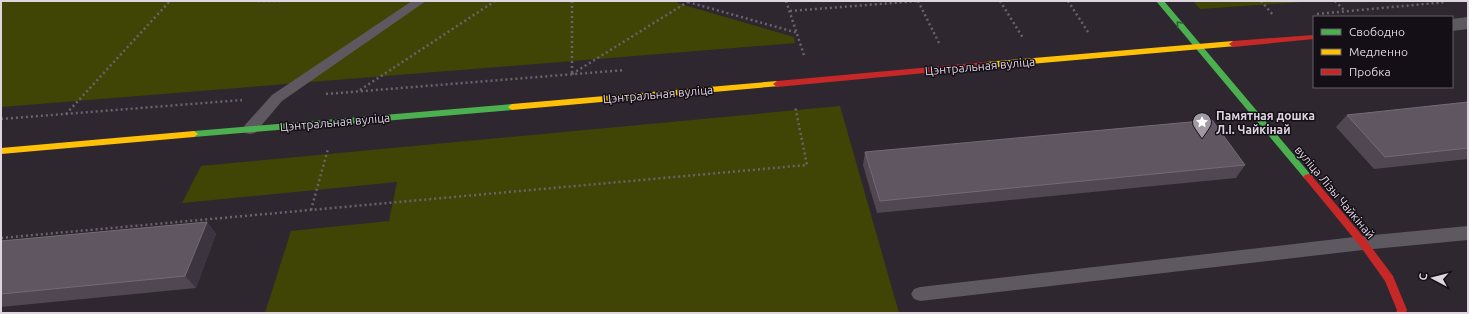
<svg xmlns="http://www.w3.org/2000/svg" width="1469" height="314" viewBox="0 0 1469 314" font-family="Ubuntu,sans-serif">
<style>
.green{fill:#404506}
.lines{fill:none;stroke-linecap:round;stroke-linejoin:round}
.path{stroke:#69646a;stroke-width:2.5;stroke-dasharray:2 3;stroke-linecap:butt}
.lane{fill:#5e5960;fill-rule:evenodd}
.street{fill:#5e5960;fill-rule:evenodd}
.fast{fill:#4caf50;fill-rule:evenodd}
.slow{fill:#ffc107;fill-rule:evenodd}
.jam{fill:#c62828;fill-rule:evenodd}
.wall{fill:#504753}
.shaded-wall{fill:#3c343e}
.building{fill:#5f5662;stroke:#736a76}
.oneway{stroke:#305f33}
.labels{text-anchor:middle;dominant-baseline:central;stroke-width:3;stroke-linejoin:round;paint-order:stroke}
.street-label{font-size:12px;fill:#ded5e1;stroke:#140f16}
.poi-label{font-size:12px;font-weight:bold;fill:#ded5e1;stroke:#140f16;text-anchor:start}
</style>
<rect width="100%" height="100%" fill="#2e2730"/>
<g class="green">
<path d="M1 1H680L677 3 794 37 795 43 1 107Z"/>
<path d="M1193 1H1317L1200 9Z"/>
<path d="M840 106 899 313H265L291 231 389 221 397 182 182 203 201 166Z"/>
</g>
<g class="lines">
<g class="path">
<path d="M258 1H281"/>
<path d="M572 1V74"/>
<path d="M786 1 804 55"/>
<path d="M918 1 940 45"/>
<path d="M1000 1 1023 38"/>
<path d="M1068 1 1088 32"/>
<path d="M1261 1 1274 16"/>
<path d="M1335 1 1345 11"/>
<path d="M688 2 798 33"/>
<path d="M790 11 918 1"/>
<path d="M1317 14 1446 2"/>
<path d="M572 74 689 1"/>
<path d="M360 90 495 1"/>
<path d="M326 94 625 70"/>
<path d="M66 114 170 1"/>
<path d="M1 119 242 100"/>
<path d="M311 210 328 149"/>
<path d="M1 238 807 165 795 106"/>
</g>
<g class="lane">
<path d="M412 1H426L282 101 255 133 250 134 245 133 243 129 245 125 272 95Z"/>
<path d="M1468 226V240L1363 250 920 301 914 299 911 294 914 289 920 287 1363 236Z"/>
</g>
<path class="street" d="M1468 17V29L1452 31V19Z"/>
<g class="fast">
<path d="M1156 1H1164L1311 175 1313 177 1311 179H1305Z"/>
<path d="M512 104 516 107 512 110 194 137 190 134 194 131Z"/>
</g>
<g class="slow">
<path d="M1233 41 1236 42 1237 44 1236 46 986 68 982 65 986 62Z"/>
<path d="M777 81 781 84 780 86 512 110 508 107 512 104Z"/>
<path d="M194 131 198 134 194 137 1 154V148Z"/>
</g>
<g class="jam">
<path d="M1314 35V39L1233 47 1229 44 1233 41Z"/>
<path d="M986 62 990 65 989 67 777 87 773 84 777 81Z"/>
<path d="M1308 174 1311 175 1366 240 1393 276 1407 310 1406 313H1396L1397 310 1385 281 1360 246 1305 179 1303 177 1305 175Z"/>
</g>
</g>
<g class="wall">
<path d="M1468 102V159L1374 169 1336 127 1347 115Z"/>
<path d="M865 152 1245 165 1236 178 877 213 863 165Z"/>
<path d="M207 222 216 234 196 288 1 307V241Z"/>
</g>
<path class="shaded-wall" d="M207 222 216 234 196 288 185 276Z"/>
<g class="building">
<path d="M1468 102V148L1385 157 1347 115Z"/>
<path d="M1212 120 1245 165 880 201 865 152Z"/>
<path d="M207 222 185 276 1 294V241Z"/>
</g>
<defs><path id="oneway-chevron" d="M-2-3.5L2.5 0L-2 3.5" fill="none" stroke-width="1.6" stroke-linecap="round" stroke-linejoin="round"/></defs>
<use class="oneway" href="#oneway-chevron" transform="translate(1179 24) rotate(-130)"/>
<defs>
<g id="sight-pin" transform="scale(1)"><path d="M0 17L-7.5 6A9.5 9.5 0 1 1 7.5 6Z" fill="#a098a3" stroke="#140f16"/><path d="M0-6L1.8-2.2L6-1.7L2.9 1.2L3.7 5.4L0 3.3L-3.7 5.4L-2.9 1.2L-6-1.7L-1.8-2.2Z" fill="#fff"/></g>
</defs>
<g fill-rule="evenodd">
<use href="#sight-pin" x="1202" y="122"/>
</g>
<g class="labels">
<g class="street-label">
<text transform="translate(980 66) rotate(-5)">Цэнтральная вуліца</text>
<text transform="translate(658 94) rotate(-5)">Цэнтральная вуліца</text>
<text transform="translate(335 122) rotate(-5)">Цэнтральная вуліца</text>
<text transform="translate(1335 192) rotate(50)">вуліца Лізы Чайкінай</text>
</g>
<g class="poi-label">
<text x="1216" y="115">Памятная дошка<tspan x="1216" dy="14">Л.І. Чайкінай</tspan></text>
</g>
</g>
<rect width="1469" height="314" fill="none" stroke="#ded5e1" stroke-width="4"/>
<rect x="1313" y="16" width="140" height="72" fill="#140f16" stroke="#655e67"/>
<rect x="1321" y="29" width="20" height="6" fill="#4caf50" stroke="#655e67"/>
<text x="1349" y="36" font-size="12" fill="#ded5e1">Свободно</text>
<rect x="1321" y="49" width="20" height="6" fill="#ffc107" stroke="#655e67"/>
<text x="1349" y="56" font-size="12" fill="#ded5e1">Медленно</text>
<rect x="1321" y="69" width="20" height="6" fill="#c62828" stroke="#655e67"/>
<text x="1349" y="76" font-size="12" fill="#ded5e1">Пробка</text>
<g transform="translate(1433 278) rotate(277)" stroke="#140f16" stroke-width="3" paint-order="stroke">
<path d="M0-3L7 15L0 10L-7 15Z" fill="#ded5e1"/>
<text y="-6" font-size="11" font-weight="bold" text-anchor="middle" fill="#ded5e1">С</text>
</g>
</svg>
